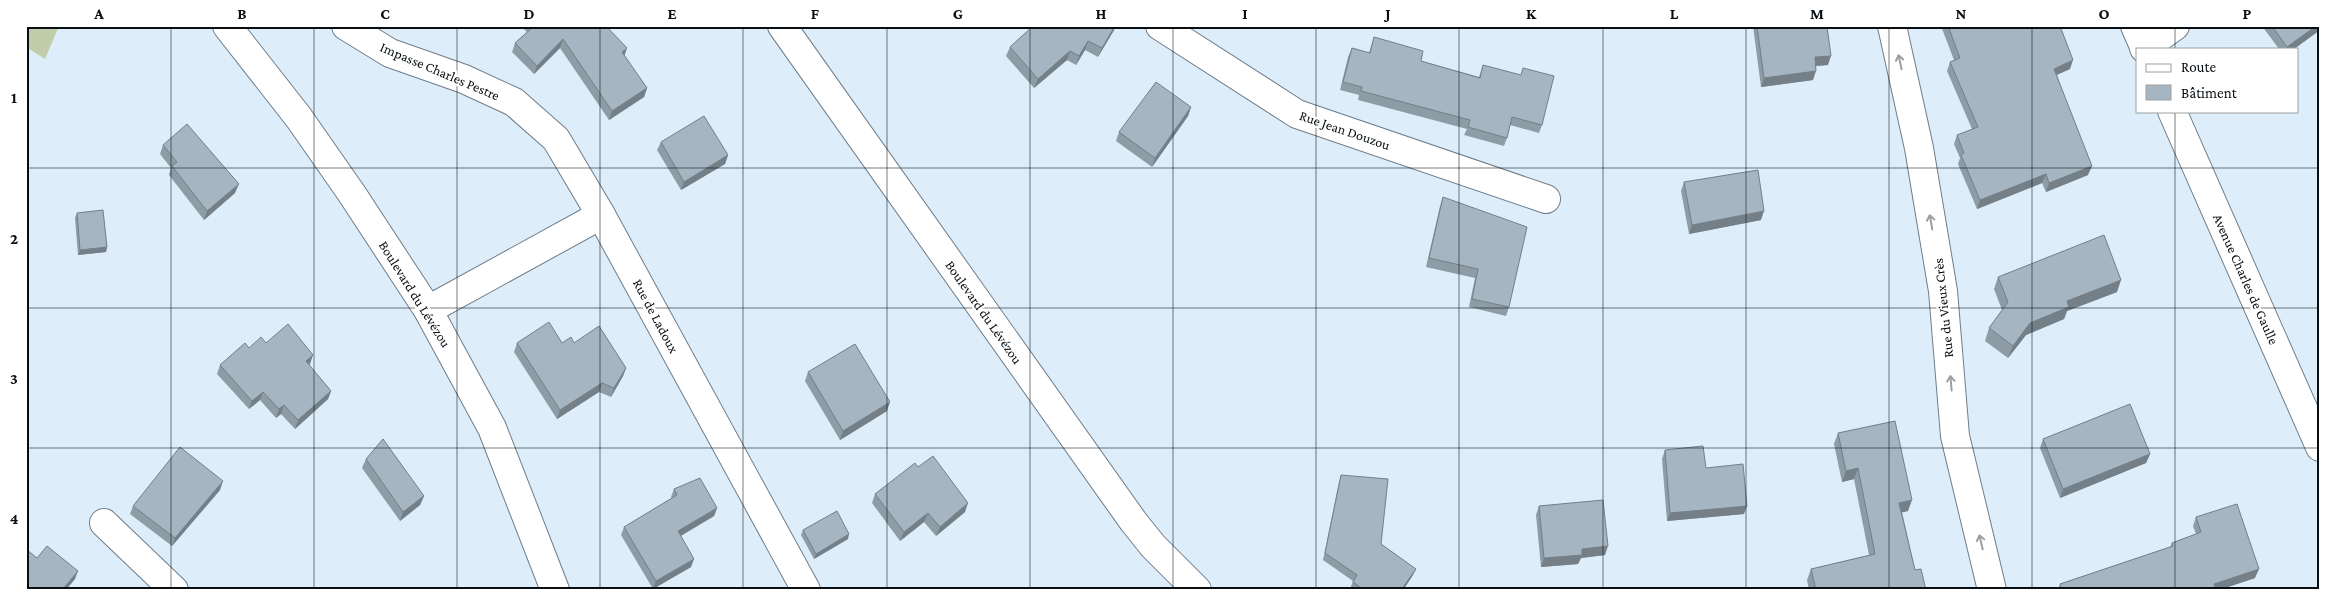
<svg xmlns="http://www.w3.org/2000/svg" width="2346" height="616" viewBox="0 0 2346 616" font-family="'Crimson Pro',serif">
<style>
.green{fill:#c1ccab}
.lines{fill:none;stroke-linecap:round;stroke-linejoin:round}
.street-casing{stroke:#6f7d89;stroke-width:30}
.secondary-casing{stroke:#6f7d89;stroke-width:30}
.street{stroke:#fff;stroke-width:28}
.secondary{stroke:#fff;stroke-width:28}
.wall{fill:#8e9ca6}
.shaded-wall{fill:#747f87}
.building{fill:#a5b5c1;stroke:#747f87}
.oneway{stroke:#9c9fa0}
.grid{fill:none;stroke:#080e12;stroke-width:1;stroke-opacity:0.55}
.labels{text-anchor:middle;dominant-baseline:central;stroke-width:5;stroke-linejoin:round;paint-order:stroke}
.street-label{font-size:14px;fill:#080e12;stroke:#fff}
.neatline{fill:none;stroke:#080e12;stroke-width:2}
.grid-label{font-size:16px;text-anchor:middle;font-weight:bold;fill:#080e12}
</style>
<rect width="100%" height="100%" fill="#ddedfa"/>
<path class="green" d="M26 26H59L45 59 26 47Z"/>
<g class="lines">
<g class="street-casing">
<g id="street">
<path d="M227 26 299 118 352 194 428 310 492 428 555 590"/>
<path d="M346 26 390 53 464 79 514 102 556 139 601 215 806 590"/>
<path d="M782 26 1133 521 1153 546 1197 590"/>
<path d="M1160 26 1297 114 1546 199"/>
<path d="M1892 26 1919 148 1943 291 1955 436 1992 590"/>
<path d="M2144 48 2175 26"/>
<path d="M428 310 601 215"/>
<path d="M104 523 174 590"/>
</g>
</g>
<g class="secondary-casing">
<g id="secondary">
<path d="M2135 26 2145 49"/>
<path d="M2172 111 2320 447"/>
</g>
</g>
<use href="#street" class="street"/>
<use href="#secondary" class="secondary"/>
</g>
<g class="wall">
<path d="M521 26H606L624 56 647 88 644 97 609 120 560 48 534 74 512 52 515 43 527 32Z"/>
<path d="M1753 26H1827L1828 65 1816 66 1813 80 1761 87Z"/>
<path d="M1941 26H2048L2070 69 2057 75 2088 175 2046 192 2042 183 1977 209 1958 164 1960 158 1954 144 1957 135 1972 129 1947 71 1950 62 1954 60Z"/>
<path d="M2262 26H2320V30L2294 49H2279Z"/>
<path d="M1114 30 1098 57 1085 50 1076 65 1067 60 1034 88 1006 56 1010 47Z"/>
<path d="M1374 37 1421 61 1479 77 1483 65 1542 125 1539 133 1510 125 1507 138 1504 146 1464 135 1467 129 1358 100 1359 95 1340 90 1348 57 1352 48 1369 53Z"/>
<path d="M1191 107 1188 116 1152 167 1116 141 1119 132Z"/>
<path d="M661 142 728 155 725 164 681 190 657 150Z"/>
<path d="M163 145 235 193 204 220 169 175 171 168 160 154Z"/>
<path d="M1684 182 1761 220 1689 234 1681 191Z"/>
<path d="M1443 197 1509 307 1506 316 1469 307 1475 278 1426 267 1440 206Z"/>
<path d="M77 213 107 247 106 252 78 255 75 218Z"/>
<path d="M1998 277 2117 292 2067 311 2064 319 2026 335 2008 358 1985 341 1989 328 2002 310 1994 289Z"/>
<path d="M266 343 310 364 309 365 331 391 328 399 295 429 281 414 276 418 260 400 249 409 217 374 220 365Z"/>
<path d="M517 343H574L626 368 623 376 611 397 599 392 557 419 514 352Z"/>
<path d="M808 372 887 411 840 440 805 381Z"/>
<path d="M1838 433 1908 511 1902 512 1915 570 1926 590H1809L1807 580 1811 569 1869 555 1854 479 1842 482 1834 444Z"/>
<path d="M2043 439 2150 454 2146 463 2060 498 2040 448Z"/>
<path d="M1665 450 1744 514 1667 521 1662 459Z"/>
<path d="M366 459 424 496 420 505 400 521 362 468Z"/>
<path d="M918 467 965 512 936 536 924 522 900 541 872 503 875 494Z"/>
<path d="M1341 475 1381 544 1413 575 1403 590H1352L1350 589 1353 581 1323 560 1339 482Z"/>
<path d="M674 489 717 508 714 516 681 536 691 567 653 589 621 535 624 527 672 498 671 497Z"/>
<path d="M220 490 172 546 130 514 133 506Z"/>
<path d="M1539 506 1605 555 1581 558 1578 564 1541 567 1536 515Z"/>
<path d="M2196 517 2255 578 2219 590H2058L2060 584 2170 547 2172 543 2196 534 2193 526Z"/>
<path d="M803 530 848 539 814 559 801 535Z"/>
</g>
<g class="shaded-wall">
<path d="M1115 26H1116L1114 30 1098 57 1102 48Z"/>
<path d="M2316 26H2320V30L2294 49H2287V47Z"/>
<path d="M563 39 560 48 534 74 537 66Z"/>
<path d="M1088 41 1085 50 1076 65 1079 56Z"/>
<path d="M627 48 624 57 622 52Z"/>
<path d="M1070 51 1067 60 1034 88 1038 79Z"/>
<path d="M1831 56 1828 65 1812 66 1815 57Z"/>
<path d="M2073 60 2070 69 2051 77 2054 69Z"/>
<path d="M1816 71 1813 80 1761 87 1764 78Z"/>
<path d="M647 88 644 97 609 120 612 111Z"/>
<path d="M1191 107 1188 116 1152 167 1155 158Z"/>
<path d="M728 155 725 164 681 190 684 182Z"/>
<path d="M2092 166 2088 175 2046 192 2049 183Z"/>
<path d="M2046 174 2042 183 1977 209 1980 200Z"/>
<path d="M239 184 235 193 204 220 207 211Z"/>
<path d="M1764 211 1761 220 1689 234 1692 225Z"/>
<path d="M107 247 106 252 78 255 80 250Z"/>
<path d="M2121 280 2117 292 2067 311 2064 319 2026 335 2008 358 2013 346 2030 323 2067 301Z"/>
<path d="M313 355 310 364 303 370 306 361Z"/>
<path d="M626 368 623 376 611 397 614 388Z"/>
<path d="M602 383 599 392 557 419 560 410Z"/>
<path d="M331 391 328 399 295 429 298 420Z"/>
<path d="M263 392 260 400 249 409 252 401Z"/>
<path d="M890 402 887 411 840 440 843 431Z"/>
<path d="M284 405 281 414 276 418 279 409Z"/>
<path d="M2150 454 2146 463 2060 498 2063 489Z"/>
<path d="M1858 468 1854 479 1842 482 1846 471Z"/>
<path d="M223 481 220 490 172 546 175 538Z"/>
<path d="M424 496 420 505 400 521 403 512Z"/>
<path d="M1912 500 1908 511 1895 514 1899 503Z"/>
<path d="M968 503 965 512 936 536 940 527Z"/>
<path d="M1747 506 1744 514 1667 521 1670 513Z"/>
<path d="M717 508 714 516 675 539 678 531Z"/>
<path d="M928 513 924 522 900 541 904 532Z"/>
<path d="M849 534 848 539 814 559 816 554Z"/>
<path d="M1608 546 1605 555 1581 558 1578 564 1541 567 1544 558 1582 549Z"/>
<path d="M694 559 691 567 653 589 656 581Z"/>
<path d="M1416 569 1413 575 1403 590H1401Z"/>
<path d="M2259 569 2255 578 2219 590H2212L2214 584Z"/>
<path d="M78 571 75 579 66 590H62Z"/>
</g>
<g class="building">
<path d="M532 26H606L627 48 622 52 647 88 612 111 563 39 537 66 515 43 533 27Z"/>
<path d="M1033 26H1115L1102 48 1088 41 1079 56 1070 51 1038 79 1010 47Z"/>
<path d="M1757 26H1827L1831 56 1815 57 1816 71 1764 78Z"/>
<path d="M1948 26H2048L2049 28 2052 26H2060L2073 60 2054 69 2092 166 2049 183 2046 174 1980 200 1961 155 1964 153 1957 135 1978 127 1950 62 1960 58Z"/>
<path d="M2272 26H2316L2287 47Z"/>
<path d="M1374 37 1423 51 1421 61 1480 78 1483 65 1521 75 1523 68 1554 76 1542 125 1512 117 1507 138 1468 127 1470 120 1361 91 1362 87 1343 82 1352 48 1370 53Z"/>
<path d="M1156 82 1191 107 1155 158 1119 132Z"/>
<path d="M704 116 728 155 684 182 661 142Z"/>
<path d="M187 124 239 184 207 211 172 166 177 162 163 145Z"/>
<path d="M1758 170 1764 211 1692 225 1684 182Z"/>
<path d="M1443 197 1527 227 1509 307 1472 299 1478 269 1429 258Z"/>
<path d="M103 210 107 247 80 250 77 213Z"/>
<path d="M2104 235 2121 280 2067 301 2069 307 2030 323 2013 346 1989 328 2008 302 1998 277Z"/>
<path d="M549 322 562 343 571 337 574 343 599 326 626 368 614 388 602 383 560 410 517 343Z"/>
<path d="M288 324 313 355 306 361 331 391 298 420 284 405 279 409 263 392 252 401 220 365 245 343 249 348 261 337 266 343Z"/>
<path d="M855 344 890 402 843 431 808 372Z"/>
<path d="M2130 404 2150 454 2063 489 2043 439Z"/>
<path d="M1895 421 1912 500 1899 503 1915 570 1921 569 1926 590H1816L1811 569 1875 554 1858 468 1846 471 1838 433Z"/>
<path d="M383 439 424 496 403 512 366 459Z"/>
<path d="M1703 446 1706 468 1743 464 1747 506 1670 513 1665 450Z"/>
<path d="M180 447 223 481 175 538 133 506Z"/>
<path d="M933 456 968 503 940 527 928 513 904 532 875 494 915 463 918 467Z"/>
<path d="M1341 475 1388 479 1381 544 1416 569 1401 590H1364L1353 582 1357 575 1325 553Z"/>
<path d="M700 478 717 508 678 531 694 559 656 581 624 527 677 495 674 489Z"/>
<path d="M1603 500 1608 546 1582 549V555L1544 558 1539 506Z"/>
<path d="M2237 504 2259 569 2214 584 2216 590H2062L2060 584 2173 546 2172 543 2201 532 2196 517Z"/>
<path d="M837 511 849 534 816 554 803 530Z"/>
<path d="M47 546 78 571 62 590H26V549L37 558Z"/>
</g>
<defs><path id="oneway-shaft" d="M-6 0H5M1.5-3L5.5 0L1.5 3" fill="none" stroke-width="1.6" stroke-linecap="round" stroke-linejoin="round" transform="scale(1.25)"/></defs>
<g class="oneway">
<use href="#oneway-shaft" transform="translate(1900 62) rotate(-102)"/>
<use href="#oneway-shaft" transform="translate(1931 222) rotate(-100)"/>
<use href="#oneway-shaft" transform="translate(1951 383) rotate(-95)"/>
<use href="#oneway-shaft" transform="translate(1981 542) rotate(-103)"/>
</g>
<path class="grid" d="M171 26V590M314 26V590M457 26V590M600 26V590M743 26V590M887 26V590M1030 26V590M1173 26V590M1316 26V590M1459 26V590M1603 26V590M1746 26V590M1889 26V590M2032 26V590M2175 26V49M2175 111V590M26 168H2320M26 308H2320M26 448H2320"/>
<g class="labels">
<g class="street-label">
<text transform="translate(440 71) rotate(23)">Impasse Charles Pestre</text>
<text transform="translate(1345 130) rotate(19)">Rue Jean Douzou</text>
<text transform="translate(2246 279) rotate(66)">Avenue Charles de Gaulle</text>
<text transform="translate(415 294) rotate(58)">Boulevard du Lévézou</text>
<text transform="translate(1943 308) rotate(-96)">Rue du Vieux Crès</text>
<text transform="translate(984 312) rotate(55)">Boulevard du Lévézou</text>
<text transform="translate(656 316) rotate(62)">Rue de Ladoux</text>
</g>
</g>
<rect width="2346" height="616" fill="none" stroke="#ffffff" stroke-width="55"/>
<rect x="2136" y="48" width="162" height="65" fill="#ffffff" stroke="#9c9fa0"/>
<rect x="2146" y="64" width="25" height="8" fill="#ffffff" stroke="#9c9fa0"/>
<text x="2181" y="72" font-size="15" fill="#080e12">Route</text>
<rect x="2146" y="85" width="25" height="15" fill="#a5b5c1" stroke="#9c9fa0"/>
<text x="2181" y="98" font-size="15" fill="#080e12">Bâtiment</text>
<rect x="28" y="28" width="2290" height="560" class="neatline"/>
<g class="grid-label">
<text x="99" y="19">A</text>
<text x="242" y="19">B</text>
<text x="385" y="19">C</text>
<text x="529" y="19">D</text>
<text x="672" y="19">E</text>
<text x="815" y="19">F</text>
<text x="958" y="19">G</text>
<text x="1101" y="19">H</text>
<text x="1245" y="19">I</text>
<text x="1388" y="19">J</text>
<text x="1531" y="19">K</text>
<text x="1674" y="19">L</text>
<text x="1817" y="19">M</text>
<text x="1961" y="19">N</text>
<text x="2104" y="19">O</text>
<text x="2247" y="19">P</text>
<text x="14" y="103">1</text>
<text x="14" y="244">2</text>
<text x="14" y="384">3</text>
<text x="14" y="524">4</text>
</g>
</svg>
